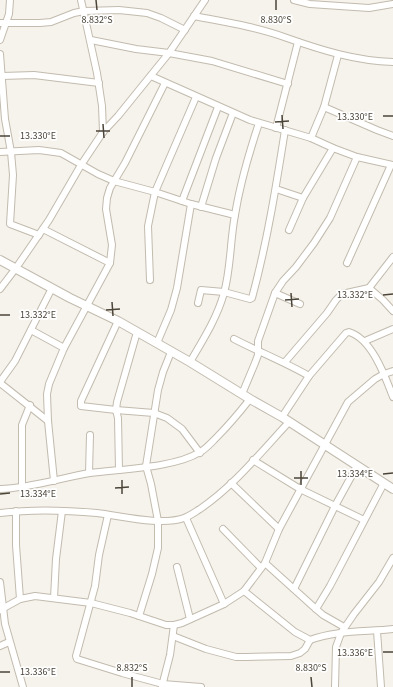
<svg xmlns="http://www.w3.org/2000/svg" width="393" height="687" viewBox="0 0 393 687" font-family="'Source Sans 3',sans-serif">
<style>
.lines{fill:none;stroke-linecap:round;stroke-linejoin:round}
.minor-casing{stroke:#c2bbae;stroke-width:8}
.tertiary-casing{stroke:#c2bbae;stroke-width:10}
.minor{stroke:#fff;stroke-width:6}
.tertiary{stroke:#fff;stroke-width:8}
.ticks{fill:none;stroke:#4b4439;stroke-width:1.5}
.ticks-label{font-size:10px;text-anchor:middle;fill:#4b4439;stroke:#fff;stroke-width:3.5;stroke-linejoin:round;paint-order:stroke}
</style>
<rect width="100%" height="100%" fill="#f6f3ec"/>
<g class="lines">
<g class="minor-casing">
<g id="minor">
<path d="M81 0 97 73 102 106 103 132"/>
<path d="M294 0 310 4 369 8 393 4"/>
<path d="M194 16C225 22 257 27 287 38 321 50 356 61 393 62"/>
<path d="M0 23H40L51 22 74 13 84 11 119 10 147 13 161 18 185 30"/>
<path d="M0 40 9 14 10 0"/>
<path d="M91 40 136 49 169 53 212 61 288 84"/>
<path d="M0 54 5 119 11 152 13 175 10 224 39 235"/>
<path d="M2 76 34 75 99 83"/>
<path d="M151 76 250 120 311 138 333 148 357 157 393 165"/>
<path d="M324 107 377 130 393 136"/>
<path d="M276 128 298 42"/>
<path d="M311 138 324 107 338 55"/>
<path d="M0 152 39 150 61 153 98 174 114 181 155 192 191 204 235 215"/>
<path d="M276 189 303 198"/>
<path d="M182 201 218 107"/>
<path d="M201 207 216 158 233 113"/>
<path d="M43 229 110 263"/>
<path d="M289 230 303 198 333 148"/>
<path d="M347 263 391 165"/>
<path d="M150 280 148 226 155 192 196 97"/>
<path d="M369 288 383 300 393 311"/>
<path d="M0 289 16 268 49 220 81 165 103 132 118 116 169 53 205 0"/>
<path d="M275 293 300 304"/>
<path d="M198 303 201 290 224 292 250 299 252 298C267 243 276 187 285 130"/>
<path d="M118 321 81 401V406L116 410 154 413 167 418 182 429 200 453"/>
<path d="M31 330 64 348"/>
<path d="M234 339C259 352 285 362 309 376"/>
<path d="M365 341 393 329"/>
<path d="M157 343 171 310 177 288 191 204"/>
<path d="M190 362C203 340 217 318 224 293 231 268 230 241 235 215 240 184 249 153 259 123"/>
<path d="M285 362 327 313 336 300 342 294 369 288 393 257"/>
<path d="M0 382 15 361 52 288"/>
<path d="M0 383 48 421"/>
<path d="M242 394 255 363 258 355V341L275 293 283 281 296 267 314 243 330 218 357 157"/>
<path d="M282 417 309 376 346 333 349 332C372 339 385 376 393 397"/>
<path d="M253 460 300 489 364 520"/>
<path d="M119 470 118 418 116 410 117 402 137 332"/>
<path d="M89 473 90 435"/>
<path d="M54 481 48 421 47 394 49 384 64 348 110 263 112 245 106 209 107 198 110 188 125 163 165 83"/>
<path d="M231 483 279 529"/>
<path d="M22 488V425L30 405"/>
<path d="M0 489C31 488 60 478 90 473 120 469 175 468 200 452 206 449 211 443 216 438 228 426 239 413 250 399"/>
<path d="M16 511V545L20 599"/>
<path d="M0 513C32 509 65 510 97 513 122 516 161 526 184 518 190 516 195 512 200 509 234 486 261 452 289 422"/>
<path d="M108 515 99 555 95 586 76 656 77 659 122 673 163 684 201 687"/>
<path d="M186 518 224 604"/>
<path d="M223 529 261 568"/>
<path d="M265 563 316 609 323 615 344 627"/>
<path d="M177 567 190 619"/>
<path d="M0 582 5 624 23 687"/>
<path d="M294 589 335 506 357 466"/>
<path d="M244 591 295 632 310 640C336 630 366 632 393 629"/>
<path d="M54 598 56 559 62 511"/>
<path d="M316 609 330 586 384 483"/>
<path d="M0 610 20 599 35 596 91 603 130 613 166 625H174L182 623 224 604 244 591 265 563 279 529 348 402 375 379 384 374 393 371"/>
<path d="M139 616 152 574 158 548V521L151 484 146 466 158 390 163 372 171 352"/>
<path d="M377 631 381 687"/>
<path d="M173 636 206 649 236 657H246L291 656 300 653 305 649 310 640"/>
<path d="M0 646 9 642"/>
<path d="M162 686 170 655 174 625"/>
<path d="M335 687 336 647 341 633 354 614 379 582 393 558"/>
</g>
</g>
<g class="tertiary-casing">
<path id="tertiary" d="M0 260 70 298 118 321 190 362 250 399 282 417 393 489"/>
</g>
<use href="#minor" class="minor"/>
<use href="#tertiary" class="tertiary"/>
</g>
<path class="ticks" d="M96 0 97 10M276 0V10M282 115 283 129M383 116H393M275 122 289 121M103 124 104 138M96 131H110M0 136H10M291 293 292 307M383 295 393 294M285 300 299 299M112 302 113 316M106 310 120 309M0 315H10M301 471V485M383 474 393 473M294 478H308M122 480V494M115 488 129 487M0 494 10 493M383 652H393M0 672H10M132 677V687M311 677 312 687"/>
<g class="ticks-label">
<text x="97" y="23">8.832°S</text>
<text x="276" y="23">8.830°S</text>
<text x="355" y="120">13.330°E</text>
<text x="38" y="139">13.330°E</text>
<text x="355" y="298">13.332°E</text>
<text x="38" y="318">13.332°E</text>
<text x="355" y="477">13.334°E</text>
<text x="38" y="497">13.334°E</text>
<text x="355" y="656">13.336°E</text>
<text x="132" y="671">8.832°S</text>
<text x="311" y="671">8.830°S</text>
<text x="38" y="675">13.336°E</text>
</g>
</svg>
